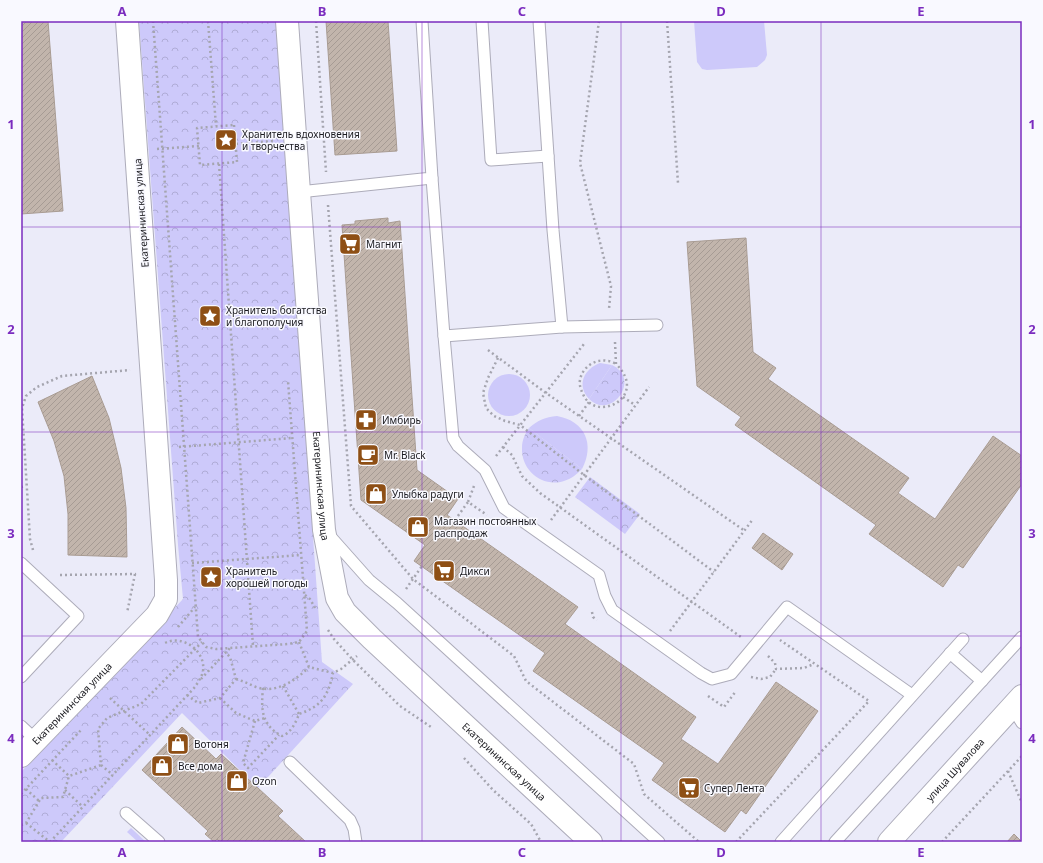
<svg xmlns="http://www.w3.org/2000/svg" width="1043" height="863" viewBox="0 0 1043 863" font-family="'Noto Sans',sans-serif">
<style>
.grass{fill:#cdc9fa}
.park{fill:url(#park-crowns)}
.building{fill:url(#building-hatch);stroke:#a99c93}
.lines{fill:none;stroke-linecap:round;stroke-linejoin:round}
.lane-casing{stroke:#adacba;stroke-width:13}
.street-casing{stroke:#adacba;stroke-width:24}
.secondary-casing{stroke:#adacba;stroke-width:24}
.path{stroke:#a5a5af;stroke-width:2.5;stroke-dasharray:2 3;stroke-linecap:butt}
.lane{stroke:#fff;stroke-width:11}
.street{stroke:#fff;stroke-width:22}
.secondary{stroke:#fff;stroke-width:22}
.grid{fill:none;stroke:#7b2cbf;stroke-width:1;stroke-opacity:0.55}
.labels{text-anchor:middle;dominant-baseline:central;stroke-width:3;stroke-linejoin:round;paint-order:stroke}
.poi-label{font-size:10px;fill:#1b1b20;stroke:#f9f9ff;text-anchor:start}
.street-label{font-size:10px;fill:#1b1b20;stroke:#f9f9ff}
.neatline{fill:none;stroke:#7b2cbf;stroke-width:1.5}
.grid-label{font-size:13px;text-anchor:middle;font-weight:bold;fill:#7b2cbf}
</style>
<defs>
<pattern id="park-crowns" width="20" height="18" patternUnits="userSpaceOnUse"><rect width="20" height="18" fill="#cdc9fa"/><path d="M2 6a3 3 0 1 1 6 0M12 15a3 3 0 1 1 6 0" fill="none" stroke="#afacd6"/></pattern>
<pattern id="building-hatch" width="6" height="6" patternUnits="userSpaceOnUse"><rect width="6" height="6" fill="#c2b5ac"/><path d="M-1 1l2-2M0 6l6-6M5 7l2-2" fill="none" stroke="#a69b94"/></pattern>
</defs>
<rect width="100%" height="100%" fill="#ebebf9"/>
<g class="grass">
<path d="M694 21H764L767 55 765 60 757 67 707 70 702 69 697 62Z"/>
<path d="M600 363 612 365 589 399C576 385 584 369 600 363Z"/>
<circle cx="509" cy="395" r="21"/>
<path d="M557 416C585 421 595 444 582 469L529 428C538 420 545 417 557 416Z"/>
<path d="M131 828 146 842H138L127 832Z"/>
</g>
<g class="park">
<path d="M139 21H276L322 662 353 684 258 788 182 713 61 842H21V772L183 599 178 545Z"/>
<path d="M612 365C642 379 611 421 589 399Z"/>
<path d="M529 428 582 469C577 474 571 479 564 481 542 488 521 470 522 448 522 440 525 434 529 428Z"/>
<path d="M590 477 640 514 625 534 575 497Z"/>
</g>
<g class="building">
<path d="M21 21H48L63 211 21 214Z"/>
<path d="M326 21H388L397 151 335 155Z"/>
<path d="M388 218V223L400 221 417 470 458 499 447 515 578 607 565 624 696 717 681 739 718 764 776 682 818 711 746 814 741 810 725 832 652 780 664 763 533 671 545 653 414 561 425 545 361 500 342 225 355 224V221Z"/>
<path d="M746 238 753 352 776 368 768 379 909 478 898 493 935 519 993 436 1022 456V484L963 568 958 565 943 587 869 534 876 525 735 425 741 417 697 386 687 242Z"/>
<path d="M92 376 109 418 121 468 126 508 127 557 68 555V514L64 476 54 441 38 402Z"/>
<path d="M763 533 793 554 782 570 752 548Z"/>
<path d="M182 727 216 759 221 754 283 811 278 816 306 842H220L217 839 214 842 205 834 208 831 142 770Z"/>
<path d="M1014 834 1022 842H1007Z"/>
</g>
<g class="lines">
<g class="lane-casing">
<g id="lane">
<path d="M482 21 491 160 548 156"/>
<path d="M432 178 444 336 562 327 553 230 539 21"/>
<path d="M299 192 432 178 422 21"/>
<path d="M562 327 657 325"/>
<path d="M444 336 453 438 458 446 485 470 504 508 599 575 605 596 612 610 701 673 712 679 731 674 787 607 912 695"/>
<path d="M329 535 369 580 397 603 659 842"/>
<path d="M21 563 78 616 21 677"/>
<path d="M950 653 982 681"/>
<path d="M1012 707 1022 723"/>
<path d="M21 726 36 740"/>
<path d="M290 762 350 820 354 829 356 842"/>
<path d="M126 813 159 842"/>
<path d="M781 842 963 639"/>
<path d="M835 842 1022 637"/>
</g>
</g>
<g class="street-casing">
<g id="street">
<path id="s1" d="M287 21 299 192 324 530 337 598 345 612 372 639 591 842"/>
<path id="s2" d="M21 756 157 615 166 599V580L127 21"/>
</g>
</g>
<g class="secondary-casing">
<g id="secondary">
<path id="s3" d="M889 842 1022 696"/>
</g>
</g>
<g class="path">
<path d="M153 21 198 637 206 647 216 649 288 644 299 642 307 631 288 381"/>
<path d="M208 21 216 126"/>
<path d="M316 21 326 172"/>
<path d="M599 21 580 163 611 286 609 309"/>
<path d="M667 21 678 183"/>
<path d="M234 125 237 162 200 165 197 128Z"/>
<path d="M236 144 273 141"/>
<path d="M157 149 199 146"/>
<path d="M219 164 253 646"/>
<path d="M328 205 351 506 413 579 514 656 526 681 634 764 644 794 699 842"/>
<path d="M615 342 616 364C650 397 595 424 583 394 581 390 579 385 580 380 582 367 596 358 608 361 611 361 614 363 616 364"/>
<path d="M488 350 546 393 745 531"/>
<path d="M498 358 488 378 483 393 486 408 494 416 505 421 520 425 584 475 714 572"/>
<path d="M623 397 635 405"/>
<path d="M579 416 589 402"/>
<path d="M179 447 292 438"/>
<path d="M503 447 512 455 522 476 540 493 741 637"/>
<path d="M496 456 584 344"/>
<path d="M474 486 468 502 487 515"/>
<path d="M21 487 26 486"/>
<path d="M455 520 468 502"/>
<path d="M551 520 649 387"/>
<path d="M33 550 30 539 22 408 26 396 37 387 62 376 130 370"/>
<path d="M192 563 301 555"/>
<path d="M60 575 135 574 127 613"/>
<path d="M406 589 422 566"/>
<path d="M305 595 310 599 315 608"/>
<path d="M592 612 593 617 597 620"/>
<path d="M178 627 195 607"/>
<path d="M328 630 334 639 353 660 400 706 431 727"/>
<path d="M670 631 753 519"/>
<path d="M299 642 309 667 333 673 341 669 357 656"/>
<path d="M768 656 775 663 776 669 804 668 814 664"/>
<path d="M751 677 761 679 770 677 776 669"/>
<path d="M201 679 230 648"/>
<path d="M236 679C243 681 249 684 256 687 276 694 295 681 309 667"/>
<path d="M283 686 299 714"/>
<path d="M263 688C261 709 261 725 282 736 291 733 296 722 299 714 322 706 328 696 333 673"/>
<path d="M187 695 198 703 220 698 236 679 230 657 226 653"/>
<path d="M708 696 724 707 736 691"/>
<path d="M110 698 150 735"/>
<path d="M220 698 236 713 255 721 265 718"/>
<path d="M255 721 243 763 248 768 279 735"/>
<path d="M464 758 493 790 531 824 541 842"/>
<path d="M52 760 69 776"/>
<path d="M101 765 113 775"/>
<path d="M1008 771 1022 803"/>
<path d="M26 789 39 801"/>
<path d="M65 790 83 807"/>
<path d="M21 794 81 730"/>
<path d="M26 823 50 842"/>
<path d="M21 825 26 823 41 798 63 797 69 776 101 765 98 729 107 718 141 704 202 642"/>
<path d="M50 842 195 687C198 682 202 677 203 671 206 650 181 633 163 644"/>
<path d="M736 842 869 701 780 640"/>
<path d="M942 842 1022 756"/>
</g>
<use href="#lane" class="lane"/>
<use href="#street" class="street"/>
<use href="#secondary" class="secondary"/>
</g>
<path class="grid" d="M222 21V842M422 21V842M621 21V842M821 21V842M21 227H1022M21 432H1022M21 636H1022"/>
<defs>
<g id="sight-square" transform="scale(1.15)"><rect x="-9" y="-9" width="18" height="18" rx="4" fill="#8e4f15" stroke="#f9f9ff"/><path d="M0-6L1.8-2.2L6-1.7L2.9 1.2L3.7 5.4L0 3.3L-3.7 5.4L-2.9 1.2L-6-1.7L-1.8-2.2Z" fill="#fff"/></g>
<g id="supermarket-square" transform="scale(1.15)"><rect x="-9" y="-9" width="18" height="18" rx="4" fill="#8e4f15" stroke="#f9f9ff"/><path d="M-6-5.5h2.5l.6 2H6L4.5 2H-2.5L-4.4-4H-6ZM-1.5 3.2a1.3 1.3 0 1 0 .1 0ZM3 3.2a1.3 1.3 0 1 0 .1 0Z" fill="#fff"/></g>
<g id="pharmacy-square" transform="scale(1.15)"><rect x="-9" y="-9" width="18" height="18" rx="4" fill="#8e4f15" stroke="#f9f9ff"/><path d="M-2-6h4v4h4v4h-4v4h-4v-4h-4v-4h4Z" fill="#fff"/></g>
<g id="cafe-square" transform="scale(1.15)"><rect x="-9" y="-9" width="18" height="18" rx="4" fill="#8e4f15" stroke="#f9f9ff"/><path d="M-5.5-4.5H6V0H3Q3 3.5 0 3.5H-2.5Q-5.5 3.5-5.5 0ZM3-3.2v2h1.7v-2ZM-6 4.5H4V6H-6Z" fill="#fff"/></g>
<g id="shop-square" transform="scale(1.15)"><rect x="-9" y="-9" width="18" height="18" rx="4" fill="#8e4f15" stroke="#f9f9ff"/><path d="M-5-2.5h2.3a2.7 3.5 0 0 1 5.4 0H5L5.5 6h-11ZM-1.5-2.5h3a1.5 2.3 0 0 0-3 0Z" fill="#fff"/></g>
</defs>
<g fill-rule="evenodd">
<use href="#sight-square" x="226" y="140"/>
<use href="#supermarket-square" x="350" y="244"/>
<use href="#sight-square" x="210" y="316"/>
<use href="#pharmacy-square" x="366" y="420"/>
<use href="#cafe-square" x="368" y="455"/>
<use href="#shop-square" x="376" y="494"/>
<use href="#shop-square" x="418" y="527"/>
<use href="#supermarket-square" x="444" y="571"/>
<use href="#sight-square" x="211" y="577"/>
<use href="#shop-square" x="178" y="744"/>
<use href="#shop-square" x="162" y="766"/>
<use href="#shop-square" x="237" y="781"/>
<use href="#supermarket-square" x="689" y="788"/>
</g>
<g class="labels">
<g class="poi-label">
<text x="242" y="134">Хранитель вдохновения<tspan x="242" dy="12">и творчества</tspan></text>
<text x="366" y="244">Магнит</text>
<text x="226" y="310">Хранитель богатства<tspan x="226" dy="12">и благополучия</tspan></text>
<text x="382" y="420">Имбирь</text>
<text x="384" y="455">Mr. Black</text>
<text x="392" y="494">Улыбка радуги</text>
<text x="434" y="521">Магазин постоянных<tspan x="434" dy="12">распродаж</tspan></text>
<text x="226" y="571">Хранитель<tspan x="226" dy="12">хорошей погоды</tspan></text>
<text x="460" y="571">Дикси</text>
<text x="194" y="744">Вотоня</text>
<text x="178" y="766">Все дома</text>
<text x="252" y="781">Ozon</text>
<text x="704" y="788">Супер Лента</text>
</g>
<g class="street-label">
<text transform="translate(141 213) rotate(-94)">Екатерининская улица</text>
<text stroke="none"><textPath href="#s1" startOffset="466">Екатерининская улица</textPath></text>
<text stroke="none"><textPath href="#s2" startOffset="73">Екатерининская улица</textPath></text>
<text stroke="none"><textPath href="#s1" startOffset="814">Екатерининская улица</textPath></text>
<text stroke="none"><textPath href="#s3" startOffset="98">улица Шувалова</textPath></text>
</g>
</g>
<rect width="1043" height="863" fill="none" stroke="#f9f9ff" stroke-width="44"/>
<rect x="22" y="22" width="999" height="819" class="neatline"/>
<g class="grid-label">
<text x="122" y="16">A</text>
<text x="322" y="16">B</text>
<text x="522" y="16">C</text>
<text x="721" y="16">D</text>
<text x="921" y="16">E</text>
<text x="11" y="129">1</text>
<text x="1032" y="129">1</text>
<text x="11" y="334">2</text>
<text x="1032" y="334">2</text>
<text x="11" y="538">3</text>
<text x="1032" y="538">3</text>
<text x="11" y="743">4</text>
<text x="1032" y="743">4</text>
<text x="122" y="857">A</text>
<text x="322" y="857">B</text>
<text x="522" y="857">C</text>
<text x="721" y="857">D</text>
<text x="921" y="857">E</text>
</g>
</svg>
